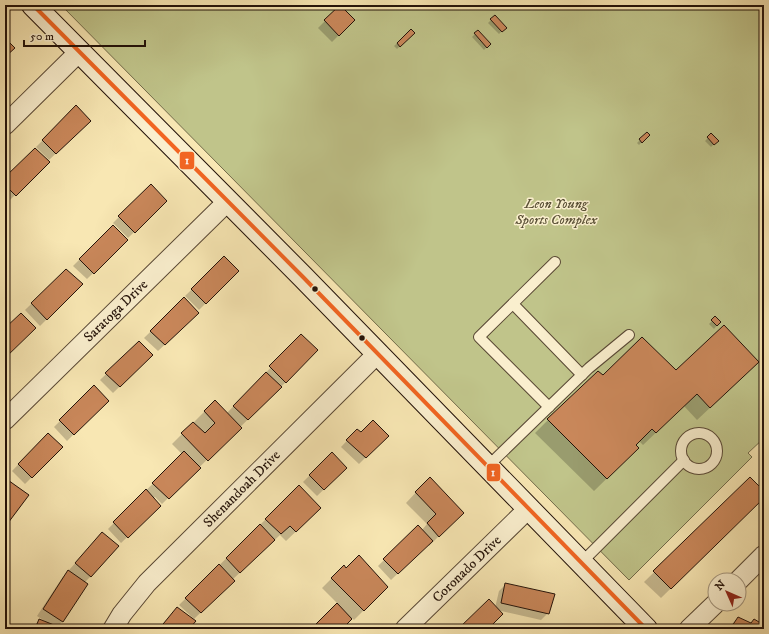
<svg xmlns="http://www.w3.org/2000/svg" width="769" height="634" viewBox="0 0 769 634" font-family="'IM FELL DW Pica',serif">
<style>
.green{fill:#c0c48a;stroke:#726b4a}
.shadow{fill:#0003}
.building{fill:#c9875a;stroke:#231209}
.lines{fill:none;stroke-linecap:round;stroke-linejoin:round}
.service-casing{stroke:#584734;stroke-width:12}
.minor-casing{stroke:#584734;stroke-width:21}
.secondary-casing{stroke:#231209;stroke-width:24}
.service{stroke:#faefce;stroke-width:10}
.minor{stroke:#faefce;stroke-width:19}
.secondary{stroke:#faefce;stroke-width:22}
.bus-1-casing{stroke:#faefce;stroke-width:7}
.bus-1{stroke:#f26522;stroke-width:4}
.bus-dot{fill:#231209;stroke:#faefce;stroke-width:1.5}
.labels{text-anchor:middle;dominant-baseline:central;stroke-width:3;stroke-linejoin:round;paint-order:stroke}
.park-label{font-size:14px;font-style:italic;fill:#5a5036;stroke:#faefce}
.street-label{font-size:14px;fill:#231209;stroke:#faefce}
.line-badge{stroke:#faefce;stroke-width:1.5}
.badge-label{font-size:11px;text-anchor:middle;font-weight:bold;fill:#fff}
</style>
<rect width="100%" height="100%" fill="#f8e7b3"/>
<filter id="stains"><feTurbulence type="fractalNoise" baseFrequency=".005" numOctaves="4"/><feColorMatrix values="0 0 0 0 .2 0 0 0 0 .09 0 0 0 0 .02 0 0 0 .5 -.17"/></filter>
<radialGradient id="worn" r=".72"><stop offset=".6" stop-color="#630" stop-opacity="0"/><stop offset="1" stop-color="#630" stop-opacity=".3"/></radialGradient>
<path class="green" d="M61 5H764V438L748 453 752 457 629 580Z"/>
<g class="shadow">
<path d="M340 6 354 20 332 42 318 28Z"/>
<path d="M495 16 505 28 499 34 488 23Z"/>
<path d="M411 31 414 33 397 49 394 46Z"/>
<path d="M478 31 490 44 484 50 472 37Z"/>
<path d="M76 107 90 121 49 160 36 147Z"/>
<path d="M647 133 649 135 639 145 637 143Z"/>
<path d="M711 135 717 141 711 147 705 141Z"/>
<path d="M48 162 9 201 5 198V179Z"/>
<path d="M151 185 166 201 128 238 113 223Z"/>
<path d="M113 226 127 240 87 279 73 266Z"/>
<path d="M224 258 238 271 199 310 185 296Z"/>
<path d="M66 270 82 284 40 326 25 310Z"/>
<path d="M184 299 192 319 158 351 144 338Z"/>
<path d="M715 318 720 322 714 329 709 324Z"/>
<path d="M301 336 286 382 162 504 155 497 153 499 160 506 121 543 108 529 182 454 172 444 215 401 227 413Z"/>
<path d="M139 342 152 355 113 393 100 380Z"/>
<path d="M676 372 745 375 697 420 684 406 643 445 639 441 635 445 638 448 594 491 535 433 548 420 603 376Z"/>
<path d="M94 387 107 401 67 441 54 427Z"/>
<path d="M357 430 361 433 387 436 359 464 341 447Z"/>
<path d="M48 434 62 447 25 484 12 471Z"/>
<path d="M332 453 346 468 317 496 303 482Z"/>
<path d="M750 479 764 492V497L661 598 644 582Z"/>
<path d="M420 488 462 513 429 546 428 544 391 580 378 566 418 526 422 530 427 524 406 503Z"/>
<path d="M310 518 286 541 280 535 232 580 233 581 194 619 179 605 266 519Z"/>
<path d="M102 533 91 576 84 583 63 621 57 627V629H32L39 620 46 623V622L37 616 62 578Z"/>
<path d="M346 569 387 587 354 620 352 618 341 629H312L338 604 322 588 332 578Z"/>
<path d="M506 584 548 613 541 620 497 610 487 629H460L495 608 499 591Z"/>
<path d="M738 618 750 624 764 626V629H727Z"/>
</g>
<g class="building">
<path d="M340 5 355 20 339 36 324 20Z"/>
<path d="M495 15 507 28 502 32 490 19Z"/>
<path d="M411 29 415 33 400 47 397 43Z"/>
<path d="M478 30 491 44 487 48 474 33Z"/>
<path d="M5 38 15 48 5 57Z"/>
<path d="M76 105 91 121 56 154 42 140Z"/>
<path d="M647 132 650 135 642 143 639 139Z"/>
<path d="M711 133 719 141 714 145 707 137Z"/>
<path d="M35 148 50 162 16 196 5 185V177Z"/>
<path d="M151 184 167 201 135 233 118 216Z"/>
<path d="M113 225 128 240 94 274 79 259Z"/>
<path d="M224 256 239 271 206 304 191 289Z"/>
<path d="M66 269 83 284 47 320 31 303Z"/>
<path d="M184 297 199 313 165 345 150 331Z"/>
<path d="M21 313 36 328 5 358V328Z"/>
<path d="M715 316 721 322 717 326 711 320Z"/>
<path d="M724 325 759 362 710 408 697 394 656 433 652 429 636 445 639 448 607 479 547 419 598 371 603 375 642 337 676 370Z"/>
<path d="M301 334 318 350 286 383 269 366Z"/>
<path d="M139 341 153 355 120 387 105 373Z"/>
<path d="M266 372 282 387 248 420 233 406Z"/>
<path d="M94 385 109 401 74 435 59 420Z"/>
<path d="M215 400 242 428 208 461 181 433 193 422 205 433 215 423 204 411Z"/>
<path d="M373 420 389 436 366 458 346 440 357 429 361 432Z"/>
<path d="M48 433 63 447 32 478 18 464Z"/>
<path d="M184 451 201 468 169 499 152 483Z"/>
<path d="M332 452 347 468 324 490 309 475Z"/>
<path d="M430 477 464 513 439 537 427 523 436 514 415 492Z"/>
<path d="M750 477 764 491V498L671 589 653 571Z"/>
<path d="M5 478 29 495 5 527Z"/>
<path d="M299 485 321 508 296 532 290 526 281 534 265 519Z"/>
<path d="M146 489 161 506 128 538 113 522Z"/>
<path d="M260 524 275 540 240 573 226 558Z"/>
<path d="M418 525 433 541 398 574 383 559Z"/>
<path d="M102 532 119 546 91 577 75 563Z"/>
<path d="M359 555 388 587 364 611 331 578 344 565 346 568Z"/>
<path d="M219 564 235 581 201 613 185 598Z"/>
<path d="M68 570 88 584 63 622 43 609Z"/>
<path d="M505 583 555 594 549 614 501 603Z"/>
<path d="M489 599 503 614 488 629H458Z"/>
<path d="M337 603 352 619 342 629H311Z"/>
<path d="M177 607 196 621 189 629H159Z"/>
<path d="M738 617 751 623 754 619 764 625V629H730Z"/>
<path d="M39 619 59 627 58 629H35Z"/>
</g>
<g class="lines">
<g class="service-casing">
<g id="service">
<path d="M513 304 582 375"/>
<path d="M549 407 479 337 555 262"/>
<circle cx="699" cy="451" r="18"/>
<path d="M487 467 589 368 629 335"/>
<path d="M581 563 684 460"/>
</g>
</g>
<g class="minor-casing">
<g id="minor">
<path d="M5 125 79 52"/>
<path d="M5 420 227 202"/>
<path d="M739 580 764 555"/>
<path d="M113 629 122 614 147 583 377 354"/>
<path d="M405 629 528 509"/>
<path d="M689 629 715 604"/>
</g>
</g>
<g class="secondary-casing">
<path id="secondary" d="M33 5 303 277 646 629"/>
</g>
<use href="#service" class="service"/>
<use href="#minor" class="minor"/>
<use href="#secondary" class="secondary"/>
<g class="bus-1-casing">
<path id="bus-1" d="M33 5 303 277 646 629"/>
</g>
<use href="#bus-1" class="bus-1"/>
</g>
<g class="bus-dot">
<circle cx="315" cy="289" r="3.5"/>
<circle cx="362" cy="338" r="3.5"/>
</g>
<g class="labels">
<g class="park-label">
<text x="556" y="204">Leon Young<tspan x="556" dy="16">Sports Complex</tspan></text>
</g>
<g class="street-label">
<text transform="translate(116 311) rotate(-44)">Saratoga Drive</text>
<text transform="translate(242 489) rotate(-45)">Shenandoah Drive</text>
<text transform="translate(467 569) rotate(-44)">Coronado Drive</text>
</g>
</g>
<g class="line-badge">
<rect x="179" y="151" width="16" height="19" rx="4" fill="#f26522"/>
<rect x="486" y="463" width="15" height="19" rx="4" fill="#f26522"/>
</g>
<g class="badge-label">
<text x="187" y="164">1</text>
<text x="493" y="476">1</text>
</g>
<rect width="769" height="634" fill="none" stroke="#f8e7b3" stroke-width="20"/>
<rect x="6" y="6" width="757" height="622" fill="none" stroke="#231209" stroke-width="2"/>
<rect x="10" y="10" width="749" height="614" fill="none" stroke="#231209"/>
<g transform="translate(727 592) rotate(315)"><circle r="19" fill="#faefce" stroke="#a4977f"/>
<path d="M0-3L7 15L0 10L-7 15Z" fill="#8f2418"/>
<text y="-6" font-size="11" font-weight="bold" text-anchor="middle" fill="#231209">N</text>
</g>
<path d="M24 40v6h121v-6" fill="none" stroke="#231209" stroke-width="2"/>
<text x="30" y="40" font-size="12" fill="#231209" stroke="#faefce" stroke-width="3" paint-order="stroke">50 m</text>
<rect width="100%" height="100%" filter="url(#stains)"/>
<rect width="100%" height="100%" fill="url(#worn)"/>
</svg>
